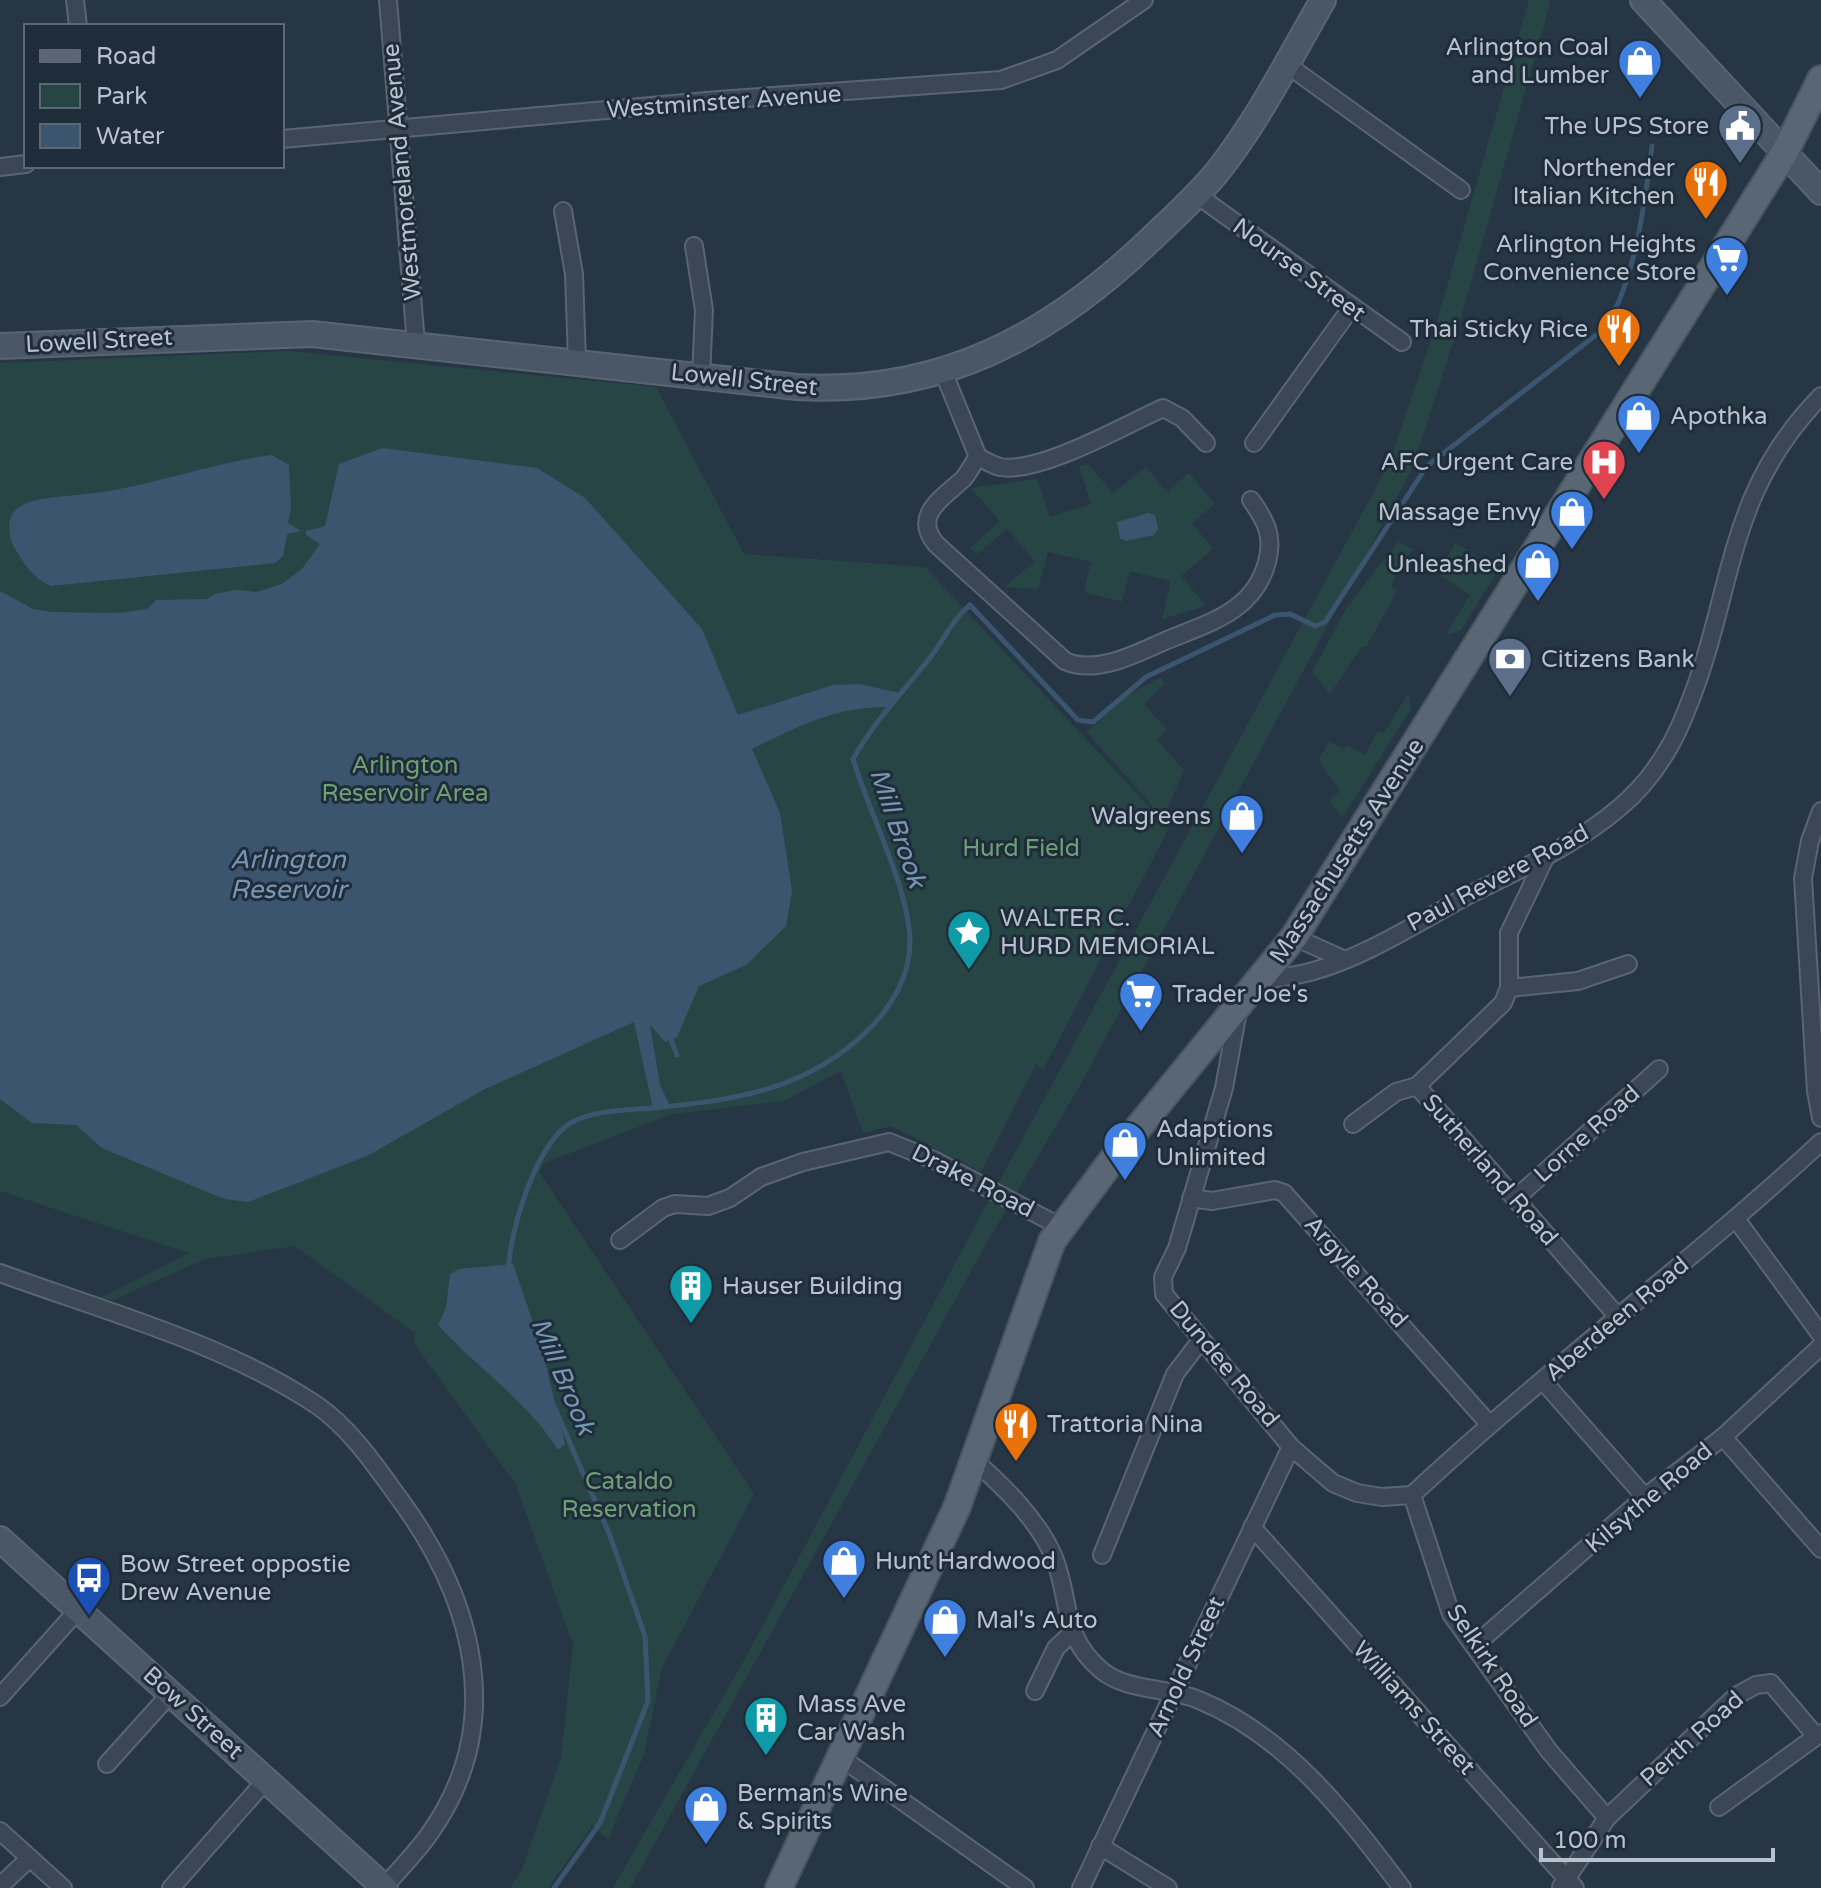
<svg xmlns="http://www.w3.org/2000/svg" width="1821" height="1888" viewBox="0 0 1821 1888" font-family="'Varela Round',sans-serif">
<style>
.green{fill:#284546}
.water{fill:#3b556e}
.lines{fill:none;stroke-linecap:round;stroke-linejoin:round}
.stream{stroke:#3b556e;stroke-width:5}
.street-casing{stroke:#596572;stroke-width:20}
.secondary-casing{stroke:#596572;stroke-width:28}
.primary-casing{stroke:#475361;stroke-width:30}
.street{stroke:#3b4754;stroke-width:16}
.secondary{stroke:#495767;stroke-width:24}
.primary{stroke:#596774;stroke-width:26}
.labels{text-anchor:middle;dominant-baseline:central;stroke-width:6;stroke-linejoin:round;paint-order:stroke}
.poi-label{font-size:24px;fill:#b8c2ce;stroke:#1f2c3a;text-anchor:start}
.street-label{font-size:24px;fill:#b8c2ce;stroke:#1f2c3a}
.park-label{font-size:24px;fill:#6ea075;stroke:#1f2c3a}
.water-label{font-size:26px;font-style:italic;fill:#7796b2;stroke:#1f2c3a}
</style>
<rect width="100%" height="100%" fill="#263645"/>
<g class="green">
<path d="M1529 0H1551L1457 331 1412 469 1079 1087 986 1244 630 1888H613L746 1657 967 1241 1377 486 1395 447 1436 325Z"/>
<path d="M288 351 656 387 744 554 925 567 1169 828 1043 1070 1036 1064 981 1172 891 1126 863 1133 841 1071 784 1101 672 1114 544 1163 539 1172 754 1494 662 1668 644 1754 608 1839 592 1826 548 1888H510L522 1869 561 1758 573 1645 516 1485 414 1343 415 1333 295 1246 205 1259 113 1300 100 1298 189 1253 0 1191V363Z"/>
<path d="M1088 464 1113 493 1146 467 1167 492 1189 473 1215 504 1192 523 1213 549 1181 576 1206 606 1162 619 1171 581 1130 571 1122 602 1084 592 1091 562 1048 552 1038 589 1005 587 1035 561 1007 529 977 554 970 548 1000 521 971 488 1037 479 1050 517 1091 504 1079 466Z"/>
<path d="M1398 542 1413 549 1398 569 1391 587 1397 591 1366 647H1361L1330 694 1312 673 1347 607Z"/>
<path d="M1456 543 1491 565 1499 552 1507 556 1461 630 1446 635 1470 595 1424 564 1429 558 1442 565Z"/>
<path d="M1161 677 1165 683 1144 704 1167 730 1157 740 1184 770 1163 818 1087 732 1127 696Z"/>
<path d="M1408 694 1411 709 1342 818 1329 801 1341 791 1318 760 1329 742 1344 749 1347 745 1365 755 1378 731 1384 733Z"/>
</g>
<g class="water">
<path d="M382 448 537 468 585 498 702 629 738 715 833 685 860 684 899 693 889 707C836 706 799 726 752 749L780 813 792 891 786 926 746 965 699 986 677 1037 665 1042 650 1025 660 1085 670 1106 653 1108 634 1022 485 1089 367 1156 248 1202 224 1199 102 1148 76 1125 32 1123 0 1099V591L33 609 52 612 119 613 147 609 156 600 207 599 215 594 236 590 257 592 282 584 302 569 320 544 306 535V531L325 526 339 464Z"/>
<path d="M272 455 289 465 291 508 288 523 301 531 287 534 283 556 275 563 51 586C33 579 24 564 14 547 8 535 6 516 18 508 33 497 61 497 78 495 144 489 206 464 272 455Z"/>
<path d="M1148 513 1155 515 1158 529 1154 535 1126 541 1120 538 1117 522Z"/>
<path d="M513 1264 542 1349 565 1444 558 1450C527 1400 478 1369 438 1325L446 1308 450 1274 459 1269Z"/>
</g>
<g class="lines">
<g class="stream">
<path d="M671 1040 677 1055"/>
<path d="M508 1271C511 1229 533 1154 565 1127 584 1110 629 1110 653 1108 736 1100 808 1090 869 1029 891 1007 910 976 910 943 910 890 869 813 853 759 873 723 903 692 929 659 944 640 951 621 970 605L1078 720 1093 722 1146 677 1275 615 1290 614 1315 626 1325 622 1427 466 1605 328C1635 282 1645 202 1652 146"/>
<path d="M554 1888 600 1823 648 1701 645 1636 609 1533 554 1406"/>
</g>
<g class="street-casing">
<g id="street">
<path d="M75 0 78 26"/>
<path d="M388 0 416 344"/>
<path d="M1286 64 1461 190"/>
<path d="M282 139 718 100 1001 80 1057 60 1144 0"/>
<path d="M0 167 26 164"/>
<path d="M1197 195 1402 342"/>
<path d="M563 211 574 274 577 362"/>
<path d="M694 246 704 310 701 377"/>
<path d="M943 371 978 457"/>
<path d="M1206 443 1182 418 1163 408C1125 425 1040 474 1000 467 992 465 985 460 978 457 973 463 969 472 964 478 945 497 911 514 936 544L1065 661C1097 675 1135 654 1165 641 1208 623 1254 612 1267 562 1274 536 1266 521 1251 500"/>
<path d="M1254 443 1351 308"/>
<path d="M1821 811 1810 841 1803 878 1816 1091 1821 1118"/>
<path d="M1546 856 1509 933V988L1503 1003 1417 1086 1619 1318"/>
<path d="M1294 937 1343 959"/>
<path d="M1262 980C1278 978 1295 976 1310 972 1367 957 1421 920 1473 893 1523 868 1577 844 1619 808 1650 782 1673 746 1687 709 1735 592 1724 495 1821 396"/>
<path d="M1509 988 1578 981 1628 964"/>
<path d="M1238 1011 1224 1088 1177 1248 1163 1277 1164 1294 1291 1447 1333 1483 1357 1493 1382 1497 1412 1495"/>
<path d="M1353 1124 1396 1092 1417 1086"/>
<path d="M1191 1198 1212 1201 1275 1190 1284 1193 1489 1424"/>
<path d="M1515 1199 1659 1069"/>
<path d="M1736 1219 1821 1335"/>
<path d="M620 1240 663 1208 675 1204 708 1206 730 1198 761 1177 803 1162 889 1142 936 1161 1061 1227"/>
<path d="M0 1273C104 1311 226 1344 318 1406 352 1430 377 1468 401 1501 474 1601 507 1724 430 1833 417 1852 399 1870 383 1888"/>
<path d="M1544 1382 1645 1497"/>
<path d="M1723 1437 1821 1549"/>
<path d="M976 1462C1005 1488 1037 1519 1053 1555 1072 1599 1059 1634 1101 1670 1127 1692 1169 1687 1199 1700 1287 1736 1347 1815 1402 1888"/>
<path d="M1412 1495C1544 1372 1689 1264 1821 1142"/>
<path d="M1412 1495 1451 1614 1549 1751 1607 1818"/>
<path d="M1252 1527 1575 1888"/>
<path d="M1102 1555 1175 1374 1201 1340"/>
<path d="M1474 1646 1645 1497 1723 1437 1821 1346"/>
<path d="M1035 1691 1056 1648 1072 1633"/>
<path d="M0 1697 77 1611"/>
<path d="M840 1757 1025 1888"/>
<path d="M107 1764 171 1693"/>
<path d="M1719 1807 1821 1733"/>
<path d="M0 1831 63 1888"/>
<path d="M1100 1846 1168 1888"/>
<path d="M0 1886 30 1858"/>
<path d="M1561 1887 1607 1818 1736 1696 1756 1685 1771 1683 1816 1736"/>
<path d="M171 1888 267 1779"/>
<path d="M1081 1888 1291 1447"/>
</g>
</g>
<g class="secondary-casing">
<g id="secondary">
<path d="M1643 0 1821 192"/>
<path d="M0 346 312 334 797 387C940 395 1049 337 1150 240 1173 218 1198 196 1218 171 1259 119 1290 57 1323 0"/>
<path d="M0 1539 385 1888"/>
</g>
</g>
<g class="primary-casing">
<path id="primary" d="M779 1888 957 1507 1052 1241 1116 1155 1294 937 1785 152 1821 79"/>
</g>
<use href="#street" class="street"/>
<use href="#secondary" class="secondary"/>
<use href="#primary" class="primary"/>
</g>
<defs>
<g id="shop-pin" transform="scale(2.3)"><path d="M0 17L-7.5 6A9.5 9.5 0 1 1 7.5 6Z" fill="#3f7fe0" stroke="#1f2c3a"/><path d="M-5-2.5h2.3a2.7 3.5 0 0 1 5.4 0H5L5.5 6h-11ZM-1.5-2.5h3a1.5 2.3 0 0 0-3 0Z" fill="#fff"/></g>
<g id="civic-pin" transform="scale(2.3)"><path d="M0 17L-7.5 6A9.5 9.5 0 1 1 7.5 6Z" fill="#5c6f8a" stroke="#1f2c3a"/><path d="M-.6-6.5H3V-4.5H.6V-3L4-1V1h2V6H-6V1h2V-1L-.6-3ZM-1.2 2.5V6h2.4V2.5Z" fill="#fff"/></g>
<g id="restaurant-pin" transform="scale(2.3)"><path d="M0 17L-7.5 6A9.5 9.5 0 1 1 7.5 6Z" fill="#e8710a" stroke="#1f2c3a"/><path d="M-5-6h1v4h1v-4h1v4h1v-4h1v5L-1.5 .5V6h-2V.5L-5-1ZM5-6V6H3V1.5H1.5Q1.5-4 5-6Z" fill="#fff"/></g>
<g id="supermarket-pin" transform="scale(2.3)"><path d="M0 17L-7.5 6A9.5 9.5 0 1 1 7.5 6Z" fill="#3f7fe0" stroke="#1f2c3a"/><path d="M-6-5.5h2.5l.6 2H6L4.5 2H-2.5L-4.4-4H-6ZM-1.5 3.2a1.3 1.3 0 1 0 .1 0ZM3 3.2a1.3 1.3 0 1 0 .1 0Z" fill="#fff"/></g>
<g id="hospital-pin" transform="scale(2.3)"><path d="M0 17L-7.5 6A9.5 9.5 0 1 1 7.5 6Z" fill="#e0444e" stroke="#1f2c3a"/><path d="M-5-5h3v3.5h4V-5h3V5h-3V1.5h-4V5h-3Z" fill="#fff"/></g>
<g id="bank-pin" transform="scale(2.3)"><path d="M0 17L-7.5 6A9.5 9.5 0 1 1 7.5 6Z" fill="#5c6f8a" stroke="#1f2c3a"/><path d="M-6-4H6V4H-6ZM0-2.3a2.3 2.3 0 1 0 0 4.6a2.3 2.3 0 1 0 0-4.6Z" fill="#fff"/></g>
<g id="sight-pin" transform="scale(2.3)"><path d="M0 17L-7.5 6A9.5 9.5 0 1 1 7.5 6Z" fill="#0f9aa8" stroke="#1f2c3a"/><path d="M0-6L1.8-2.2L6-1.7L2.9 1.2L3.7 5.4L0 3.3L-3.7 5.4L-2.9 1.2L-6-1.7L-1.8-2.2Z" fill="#fff"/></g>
<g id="building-pin" transform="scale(2.3)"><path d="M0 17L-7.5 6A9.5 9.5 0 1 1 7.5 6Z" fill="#0f9aa8" stroke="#1f2c3a"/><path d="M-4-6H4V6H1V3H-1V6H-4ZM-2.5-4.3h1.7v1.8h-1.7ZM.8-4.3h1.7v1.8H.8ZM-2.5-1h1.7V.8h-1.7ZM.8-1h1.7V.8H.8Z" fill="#fff"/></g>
<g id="bus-pin" transform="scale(2.3)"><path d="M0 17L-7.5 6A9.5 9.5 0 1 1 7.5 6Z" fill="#1a4fb4" stroke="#1f2c3a"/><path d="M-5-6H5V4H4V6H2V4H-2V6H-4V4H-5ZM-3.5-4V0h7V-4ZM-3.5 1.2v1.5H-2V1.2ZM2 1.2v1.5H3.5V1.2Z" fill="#fff"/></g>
</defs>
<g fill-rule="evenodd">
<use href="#shop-pin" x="1640" y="61"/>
<use href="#civic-pin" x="1740" y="126"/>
<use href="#restaurant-pin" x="1706" y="182"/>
<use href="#supermarket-pin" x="1727" y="258"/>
<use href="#restaurant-pin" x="1619" y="329"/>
<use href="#shop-pin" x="1639" y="416"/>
<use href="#hospital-pin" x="1604" y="462"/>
<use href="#shop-pin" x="1572" y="512"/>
<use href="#shop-pin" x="1538" y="564"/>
<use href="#bank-pin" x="1510" y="659"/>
<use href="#shop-pin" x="1242" y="816"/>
<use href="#sight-pin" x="969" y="932"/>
<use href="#supermarket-pin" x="1141" y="994"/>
<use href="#shop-pin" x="1125" y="1143"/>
<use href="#building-pin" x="691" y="1286"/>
<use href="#restaurant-pin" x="1016" y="1424"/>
<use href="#shop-pin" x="844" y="1561"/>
<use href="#bus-pin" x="89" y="1578"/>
<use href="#shop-pin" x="945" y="1620"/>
<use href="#building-pin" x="766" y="1718"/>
<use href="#shop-pin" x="706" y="1807"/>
</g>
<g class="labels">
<g class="poi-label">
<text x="1609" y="47" text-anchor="end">Arlington Coal<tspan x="1609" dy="28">and Lumber</tspan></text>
<text x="1709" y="126" text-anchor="end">The UPS Store</text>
<text x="1675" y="168" text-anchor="end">Northender<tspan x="1675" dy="28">Italian Kitchen</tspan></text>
<text x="1696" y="244" text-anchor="end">Arlington Heights<tspan x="1696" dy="28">Convenience Store</tspan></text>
<text x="1588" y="329" text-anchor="end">Thai Sticky Rice</text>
<text x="1670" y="416">Apothka</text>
<text x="1573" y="462" text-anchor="end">AFC Urgent Care</text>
<text x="1541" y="512" text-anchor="end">Massage Envy</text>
<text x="1507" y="564" text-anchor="end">Unleashed</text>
<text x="1541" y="659">Citizens Bank</text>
<text x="1211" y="816" text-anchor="end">Walgreens</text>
<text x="1000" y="918">WALTER C.<tspan x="1000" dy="28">HURD MEMORIAL</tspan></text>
<text x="1172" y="994">Trader Joe's</text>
<text x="1156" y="1129">Adaptions<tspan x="1156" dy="28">Unlimited</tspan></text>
<text x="722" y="1286">Hauser Building</text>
<text x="1047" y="1424">Trattoria Nina</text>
<text x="875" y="1561">Hunt Hardwood</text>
<text x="120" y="1564">Bow Street oppostie<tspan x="120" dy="28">Drew Avenue</tspan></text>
<text x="976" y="1620">Mal's Auto</text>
<text x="797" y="1704">Mass Ave<tspan x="797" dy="28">Car Wash</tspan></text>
<text x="737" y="1793">Berman's Wine<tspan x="737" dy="28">&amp; Spirits</tspan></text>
</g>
<g class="street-label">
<text transform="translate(724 102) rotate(-4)">Westminster Avenue</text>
<text transform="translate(402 172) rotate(-95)">Westmoreland Avenue</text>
<text transform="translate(1299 270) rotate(36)">Nourse Street</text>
<text transform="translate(99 341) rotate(-3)">Lowell Street</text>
<text transform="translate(744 380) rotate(6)">Lowell Street</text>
<text transform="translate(1347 851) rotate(-57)">Massachusetts Avenue</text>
<text transform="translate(1498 878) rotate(-28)">Paul Revere Road</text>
<text transform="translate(1587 1134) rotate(-42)">Lorne Road</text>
<text transform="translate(1490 1170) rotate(49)">Sutherland Road</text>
<text transform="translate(973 1181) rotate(27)">Drake Road</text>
<text transform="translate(1356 1272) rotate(48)">Argyle Road</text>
<text transform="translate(1617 1319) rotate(-40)">Aberdeen Road</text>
<text transform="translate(1224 1364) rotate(50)">Dundee Road</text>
<text transform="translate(1649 1498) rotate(-40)">Kilsythe Road</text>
<text transform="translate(1492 1666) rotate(56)">Selkirk Road</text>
<text transform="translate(1186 1667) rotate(-65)">Arnold Street</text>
<text transform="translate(1414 1708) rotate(48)">Williams Street</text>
<text transform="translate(193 1713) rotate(42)">Bow Street</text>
<text transform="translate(1692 1739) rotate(-42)">Perth Road</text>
</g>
<g class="park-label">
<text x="405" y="765">Arlington<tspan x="405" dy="28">Reservoir Area</tspan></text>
<text x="1021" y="848">Hurd Field</text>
<text x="629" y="1481">Cataldo<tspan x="629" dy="28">Reservation</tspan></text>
</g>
<g class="water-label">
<text transform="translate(898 828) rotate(71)">Mill Brook</text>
<text x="288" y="859">Arlington<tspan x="288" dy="30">Reservoir</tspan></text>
<text transform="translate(563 1376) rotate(67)">Mill Brook</text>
</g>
</g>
<rect x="24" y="24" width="260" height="144" fill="#1f2c3a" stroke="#5c6875" stroke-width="2"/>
<rect x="40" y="50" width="40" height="12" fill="#596774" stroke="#5c6875" stroke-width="2"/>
<text x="96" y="64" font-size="24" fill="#b8c2ce">Road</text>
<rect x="40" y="84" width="40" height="24" fill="#284546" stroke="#5c6875" stroke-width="2"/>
<text x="96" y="104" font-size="24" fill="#b8c2ce">Park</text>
<rect x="40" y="124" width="40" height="24" fill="#3b556e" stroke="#5c6875" stroke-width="2"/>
<text x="96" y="144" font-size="24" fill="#b8c2ce">Water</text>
<path d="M1541 1848v12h232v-12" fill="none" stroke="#b8c2ce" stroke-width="4"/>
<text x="1553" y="1848" font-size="24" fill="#b8c2ce" stroke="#1f2c3a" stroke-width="6" paint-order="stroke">100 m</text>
</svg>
